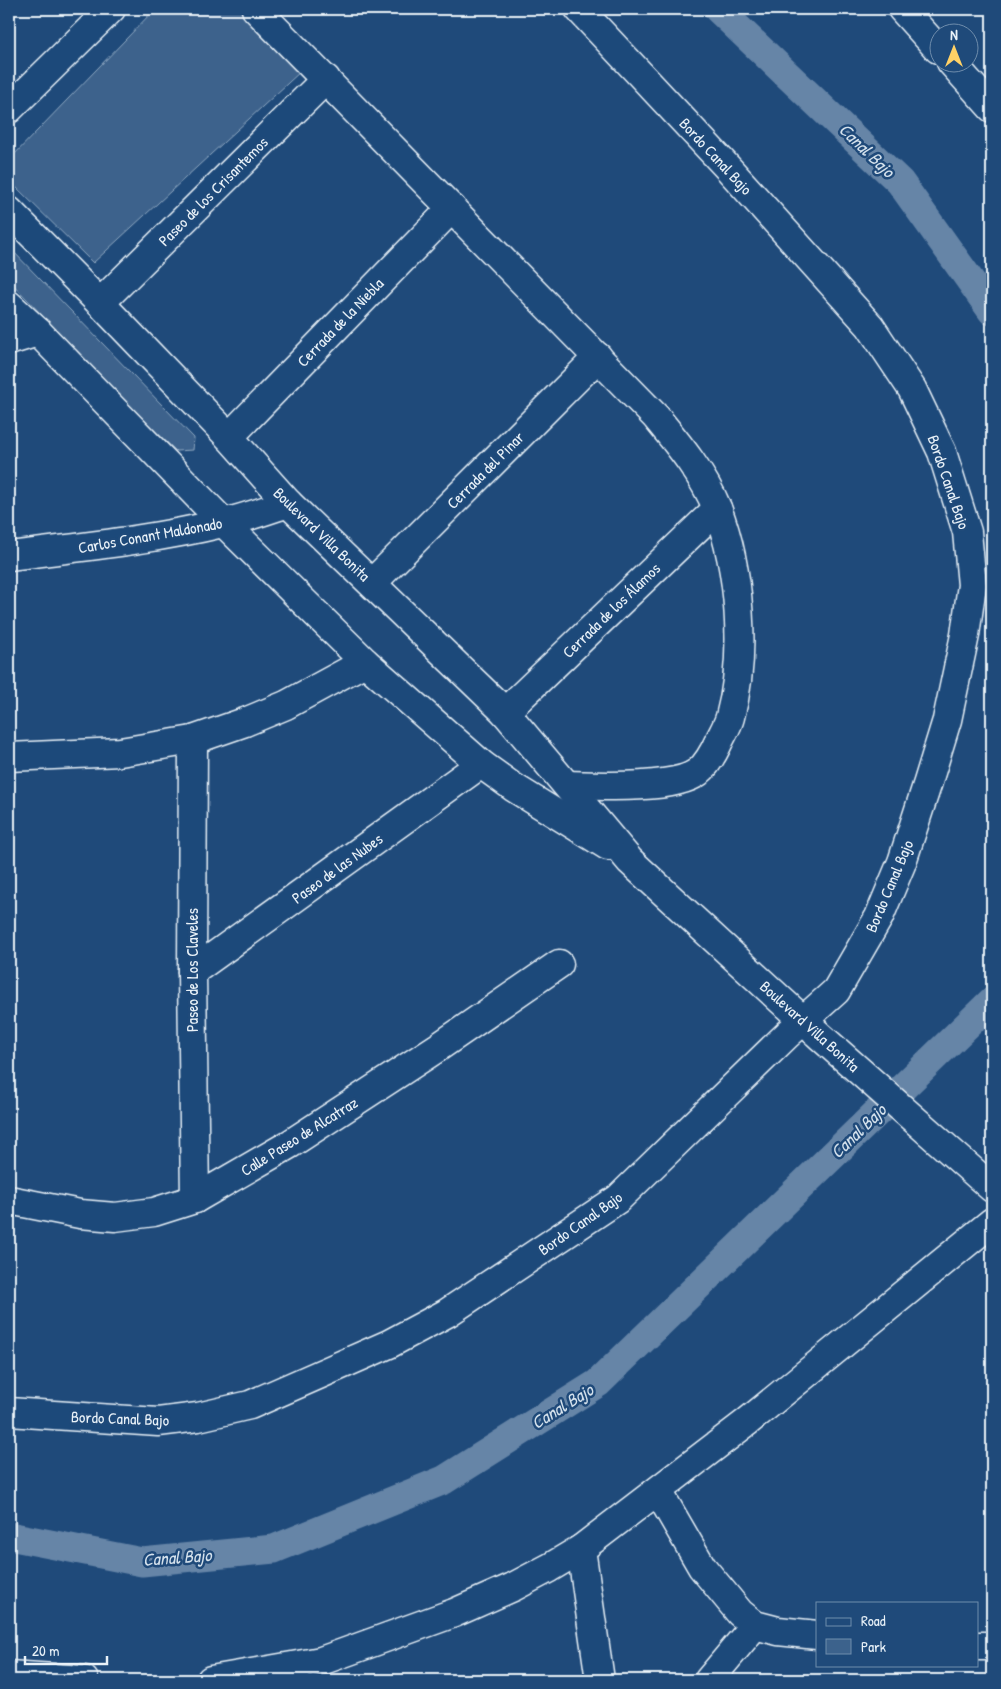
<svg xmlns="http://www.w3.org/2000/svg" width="1001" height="1689" viewBox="0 0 1001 1689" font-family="'Patrick Hand',sans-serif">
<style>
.green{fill:#3c628c;stroke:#92aac2}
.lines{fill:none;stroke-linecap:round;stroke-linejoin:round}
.canal{stroke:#6685a7;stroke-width:29}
.minor-casing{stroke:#e8f1f8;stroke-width:31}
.minor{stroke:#1f4a7a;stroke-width:28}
.labels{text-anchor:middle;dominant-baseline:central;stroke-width:5;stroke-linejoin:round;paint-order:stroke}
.street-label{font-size:16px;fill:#e8f1f8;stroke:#1f4a7a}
.water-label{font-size:18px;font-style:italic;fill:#d4e1ec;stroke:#1f4a7a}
</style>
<rect width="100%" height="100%" fill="#1f4a7a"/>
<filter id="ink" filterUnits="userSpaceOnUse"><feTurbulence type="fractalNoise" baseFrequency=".02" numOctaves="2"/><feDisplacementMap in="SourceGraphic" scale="10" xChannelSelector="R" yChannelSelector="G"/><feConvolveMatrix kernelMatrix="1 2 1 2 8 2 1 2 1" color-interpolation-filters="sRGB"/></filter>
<g filter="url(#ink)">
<g class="green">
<path d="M155 9H240L301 71 93 263 9 180V160Z"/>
<path d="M9 247 194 438 193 450 176 451 105 382 9 280Z"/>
</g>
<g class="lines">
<g class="canal">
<path d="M718 9 900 182 992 311"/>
<path d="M9 1536 142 1562 274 1549 444 1480 598 1383 992 1001"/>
</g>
<g class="minor-casing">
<g id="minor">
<path d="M256 9 656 417C679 445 703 474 717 508 740 569 747 654 730 717 728 725 723 733 719 741 714 752 708 764 698 772 674 790 598 786 568 785"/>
<path d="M902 9 938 49"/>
<path d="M951 62 992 108"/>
<path d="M9 109 111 9"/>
<path d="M9 211 100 303 229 437 288 503 505 712 630 861 821 1037 992 1188"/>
<path d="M100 303 326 79"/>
<path d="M9 305 38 332 224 523 365 662 481 764 513 787 608 846"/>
<path d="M9 341 38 332"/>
<path d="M229 437 452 208"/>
<path d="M9 556C80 547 153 540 223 523 245 518 267 510 288 503"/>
<path d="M372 583 598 357"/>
<path d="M505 712 717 509"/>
<path d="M193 740 192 972 195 1199"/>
<path d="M9 757 120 752 193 740 245 722 286 705 365 662"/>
<path d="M192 972 481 764"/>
<path d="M9 1200 80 1214 115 1217 154 1212 195 1199 290 1144 437 1048 559 964"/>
<path d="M9 1412 158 1422 198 1417 250 1405 389 1344 447 1313 618 1199 788 1034 836 991 879 917 902 862 928 782 947 720 965 635 972 585 967 532 942 452 912 389 870 326 728 168 579 9"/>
<path d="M658 1491 702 1567 740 1613 755 1625 778 1631 817 1635"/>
<path d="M581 1549 600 1680"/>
<path d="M977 1646H992"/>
<path d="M9 1675 84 1680"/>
<path d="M211 1680 321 1661 454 1613 513 1587 549 1568 581 1549 747 1422 992 1222"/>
<path d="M709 1680 755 1625"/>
</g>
</g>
<use href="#minor" class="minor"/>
</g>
</g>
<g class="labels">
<g class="street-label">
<text transform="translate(716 156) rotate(47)">Bordo Canal Bajo</text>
<text transform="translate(213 191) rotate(-45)">Paseo de los Crisantemos</text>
<text transform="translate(340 322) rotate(-46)">Cerrada de la Niebla</text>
<text transform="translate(485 470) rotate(-45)">Cerrada del Pinar</text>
<text transform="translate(949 482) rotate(71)">Bordo Canal Bajo</text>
<text transform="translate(322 534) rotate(44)">Boulevard Villa Bonita</text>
<text transform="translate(150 535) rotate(-10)">Carlos Conant Maldonado</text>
<text transform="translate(611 610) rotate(-44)">Cerrada de los Álamos</text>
<text transform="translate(337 868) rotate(-36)">Paseo de las Nubes</text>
<text transform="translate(889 886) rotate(-67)">Bordo Canal Bajo</text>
<text transform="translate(192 970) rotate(-90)">Paseo de Los Claveles</text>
<text transform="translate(810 1026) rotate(42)">Boulevard Villa Bonita</text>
<text transform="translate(299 1136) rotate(-32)">Calle Paseo de Alcatraz</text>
<text transform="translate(580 1223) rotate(-35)">Bordo Canal Bajo</text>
<text transform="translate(120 1418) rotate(2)">Bordo Canal Bajo</text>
</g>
<g class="water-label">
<text transform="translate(867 150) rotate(44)">Canal Bajo</text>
<text transform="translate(858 1131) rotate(-44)">Canal Bajo</text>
<text transform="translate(562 1406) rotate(-32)">Canal Bajo</text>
<text transform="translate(177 1557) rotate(-4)">Canal Bajo</text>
</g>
</g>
<rect width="1001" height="1689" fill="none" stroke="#1f4a7a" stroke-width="30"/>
<rect x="15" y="15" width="971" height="1659" fill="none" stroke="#e8f1f8" stroke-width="2" filter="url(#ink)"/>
<rect x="816" y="1602" width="162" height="65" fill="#1f4a7a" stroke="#6f8dac"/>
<rect x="826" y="1618" width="25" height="8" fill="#1f4a7a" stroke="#6f8dac"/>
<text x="861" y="1626" font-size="15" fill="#e8f1f8">Road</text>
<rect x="826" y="1639" width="25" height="15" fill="#3c628c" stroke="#6f8dac"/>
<text x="861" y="1652" font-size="15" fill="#e8f1f8">Park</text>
<g transform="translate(954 48)"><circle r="24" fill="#1f4a7a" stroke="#6f8dac"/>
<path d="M0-4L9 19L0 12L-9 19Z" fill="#ffd166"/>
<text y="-8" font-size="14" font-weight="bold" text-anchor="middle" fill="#e8f1f8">N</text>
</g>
<path d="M25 1656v8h82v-8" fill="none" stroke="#e8f1f8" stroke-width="2.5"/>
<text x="32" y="1656" font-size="15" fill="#e8f1f8" stroke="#1f4a7a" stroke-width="4" paint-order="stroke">20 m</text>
</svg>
